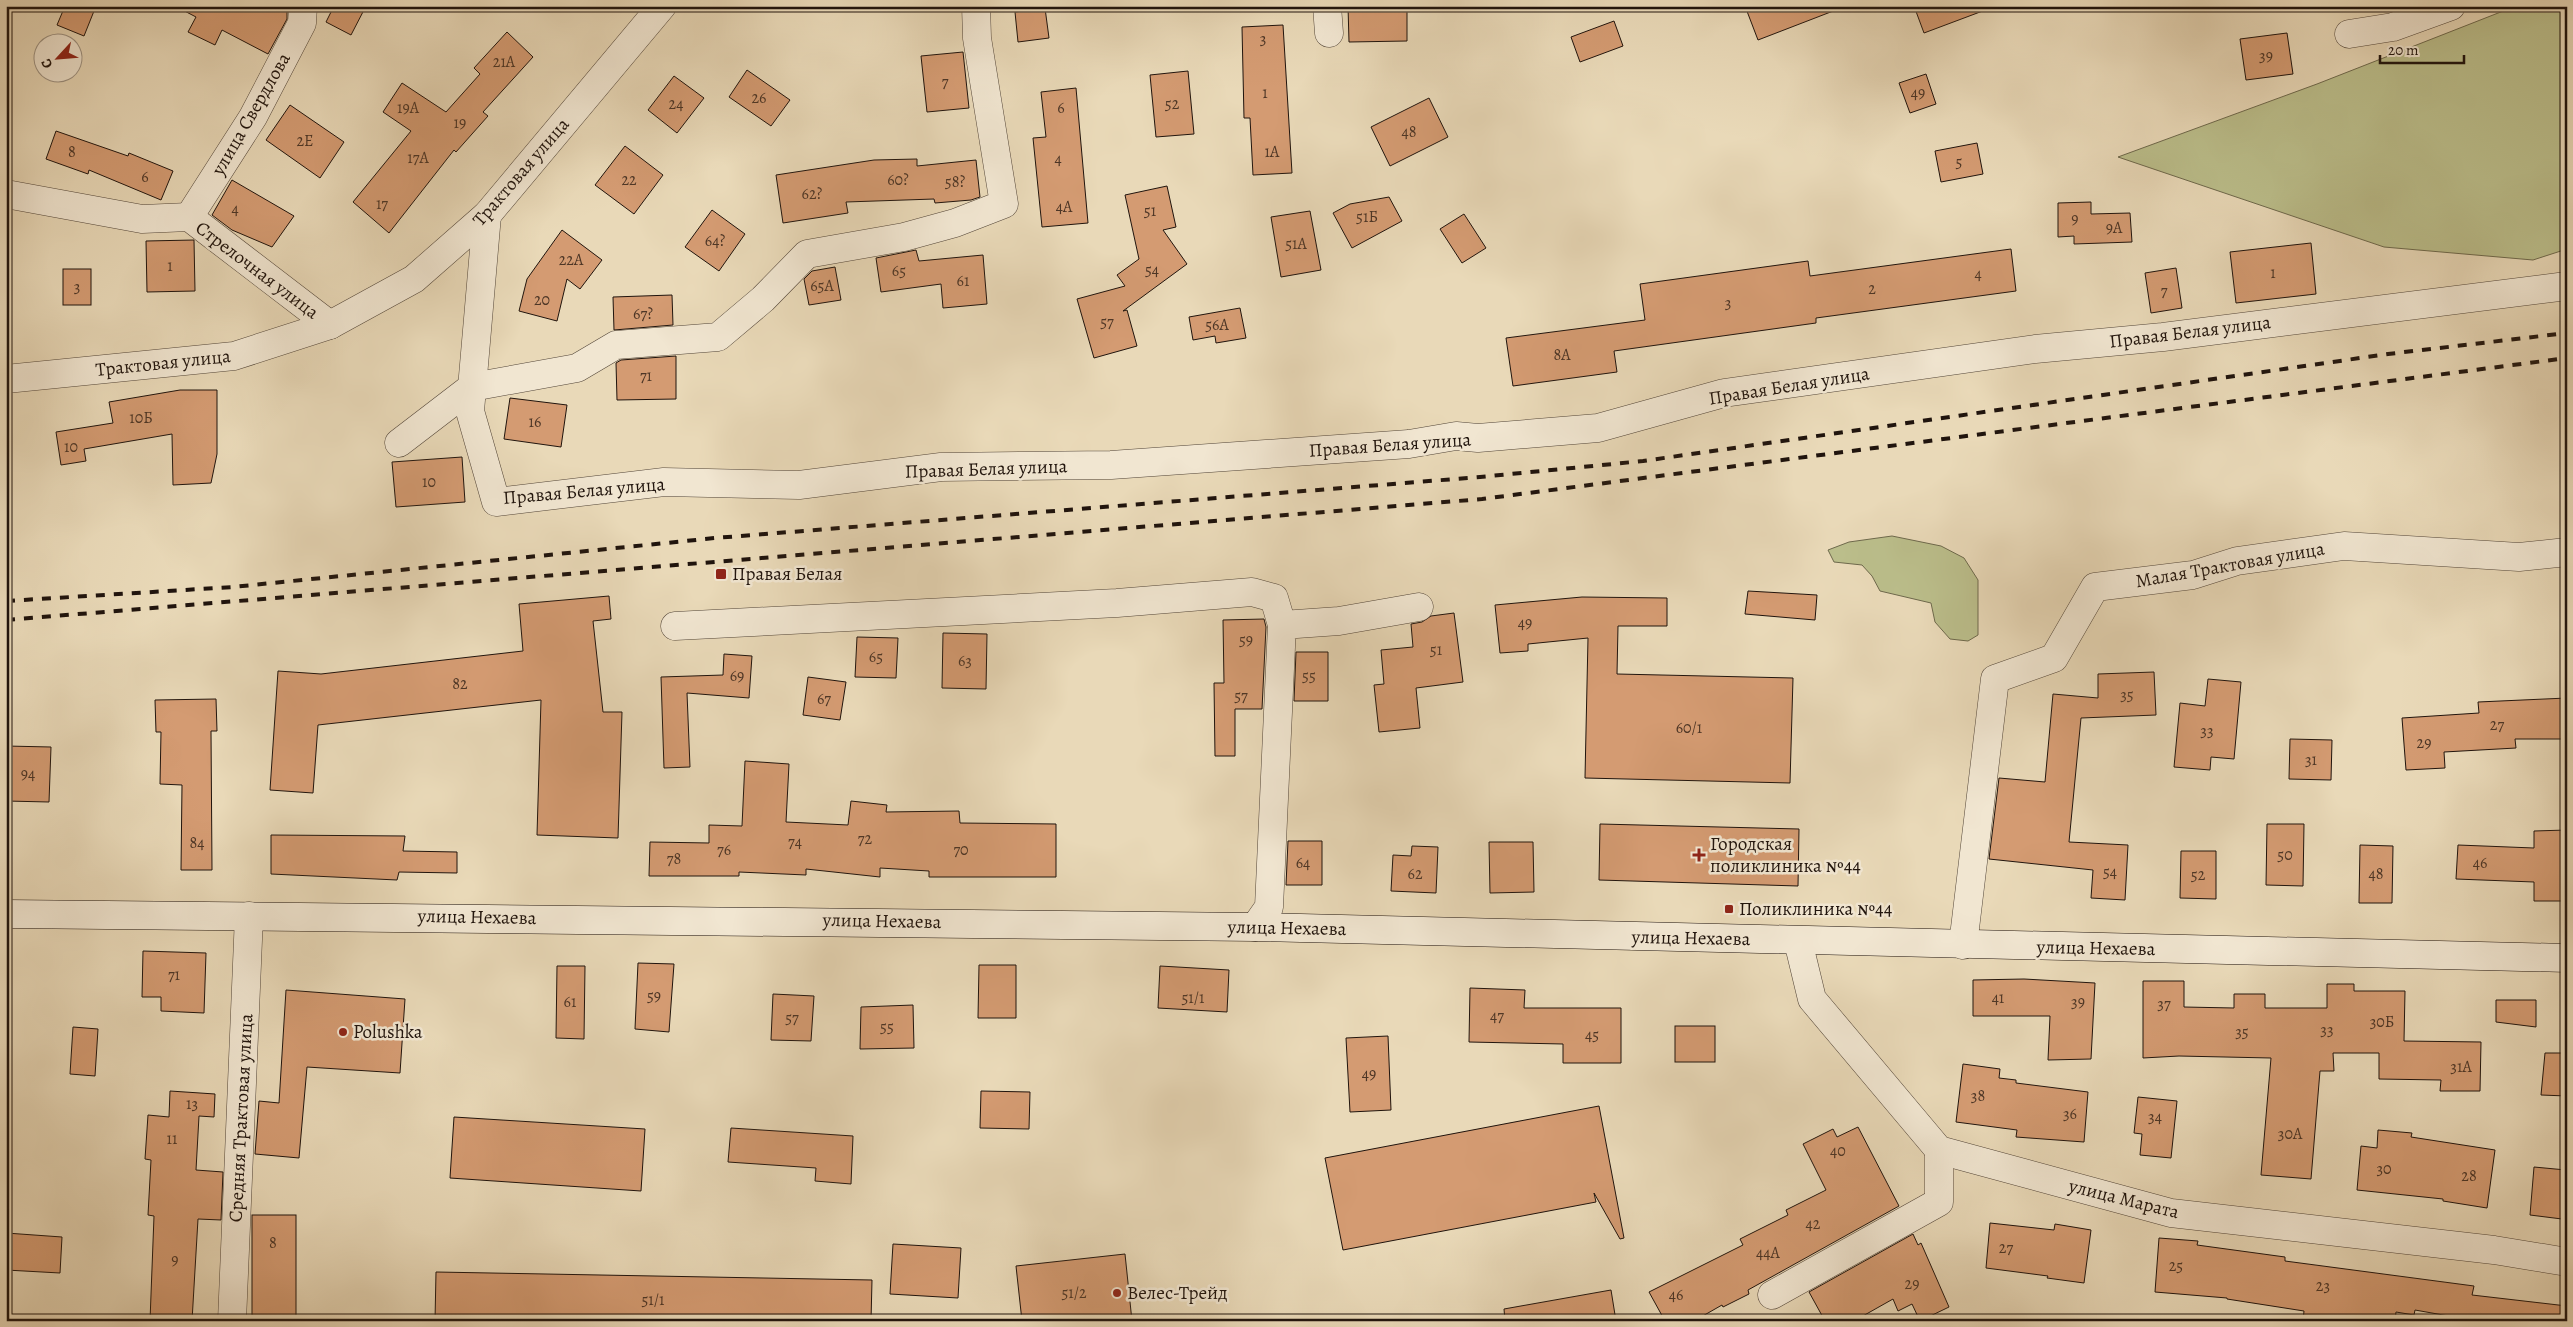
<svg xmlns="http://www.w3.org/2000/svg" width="2573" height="1327" viewBox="0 0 2573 1327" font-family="Alegreya,serif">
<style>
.green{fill:#bbbe8b;stroke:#6e694c}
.building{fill:#d49b72;stroke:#20140d}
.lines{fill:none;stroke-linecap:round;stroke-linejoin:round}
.street-casing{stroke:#524538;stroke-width:29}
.secondary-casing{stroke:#20140d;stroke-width:29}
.street{stroke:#f1e6d1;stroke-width:28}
.secondary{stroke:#f1e6d1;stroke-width:28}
.rail{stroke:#20140d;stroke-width:4;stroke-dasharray:9 9;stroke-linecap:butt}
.poi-dot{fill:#8f2418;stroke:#f1e6d1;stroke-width:2}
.labels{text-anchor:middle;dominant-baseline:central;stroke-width:5;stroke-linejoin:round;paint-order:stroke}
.number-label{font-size:16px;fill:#4d3626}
.street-label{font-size:19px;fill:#20140d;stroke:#f1e6d1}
.poi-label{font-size:19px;fill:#20140d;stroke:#f1e6d1;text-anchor:start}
</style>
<rect width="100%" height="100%" fill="#e9d9b8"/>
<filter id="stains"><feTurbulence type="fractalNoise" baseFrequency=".004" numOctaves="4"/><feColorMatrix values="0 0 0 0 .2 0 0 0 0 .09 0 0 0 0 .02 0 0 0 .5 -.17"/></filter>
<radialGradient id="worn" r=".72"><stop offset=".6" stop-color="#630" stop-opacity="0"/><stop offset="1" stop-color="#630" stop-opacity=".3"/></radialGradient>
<g class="green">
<path d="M2516 6H2567V249L2533 260 2384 247 2118 157 2317 84Z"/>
<path d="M1892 536 1941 546 1964 558 1978 580V635L1968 641 1950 639 1935 622 1931 603 1880 591 1872 576 1862 565 1834 562 1828 550 1849 542Z"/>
</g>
<g class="building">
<path d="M65 6H96L84 36 57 25Z"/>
<path d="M175 6H280L287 10V19L268 54 222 30 215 45 188 32 196 17Z"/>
<path d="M334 6H366L351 35 326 22Z"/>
<path d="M1348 6H1407V41L1349 42Z"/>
<path d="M1745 6H1840L1841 8 1758 40Z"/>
<path d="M1914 6H1988V9L1924 33Z"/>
<path d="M1045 8 1049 38 1018 42 1015 12Z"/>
<path d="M1614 21 1623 46 1580 62 1571 37Z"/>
<path d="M1283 25 1292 173 1253 175 1250 118H1244L1242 27Z"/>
<path d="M507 32 533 57 483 112 488 116 456 152 454 150 389 233 353 202 411 131 383 112 402 83 446 112 480 74 474 68Z"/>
<path d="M2287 33 2293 74 2246 80 2240 39Z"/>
<path d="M963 52 969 108 927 112 921 56Z"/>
<path d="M747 70 790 100 771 126 729 97Z"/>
<path d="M1188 71 1194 134 1156 137 1150 75Z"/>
<path d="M1926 74 1936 104 1910 113 1899 83Z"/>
<path d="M674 76 704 98 677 133 648 110Z"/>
<path d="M1076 88 1088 223 1042 227 1033 138 1046 137 1041 92Z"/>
<path d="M1429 98 1448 137 1390 166 1371 127Z"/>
<path d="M290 105 344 142 320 178 266 140Z"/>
<path d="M56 131 128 156 129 153 173 171 161 200 89 170 88 174 46 159Z"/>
<path d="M1977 143 1983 174 1941 182 1935 151Z"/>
<path d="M625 146 663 175 634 214 595 185Z"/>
<path d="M917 159V166L976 160 980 197 971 200 935 203 934 199 846 202 848 213 783 223 776 175 874 160Z"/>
<path d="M232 180 294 216 272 247 232 230 212 215Z"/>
<path d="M1167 186 1176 227 1163 230 1187 264 1123 311 1127 310 1137 346 1094 358 1077 299 1125 286 1117 275 1139 259 1125 195Z"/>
<path d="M1389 197 1402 221 1352 248 1333 213 1350 204Z"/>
<path d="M2091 202V214L2130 213 2132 242 2074 244V236L2058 237V203Z"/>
<path d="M712 210 745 234 719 271 685 247Z"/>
<path d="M1310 211 1321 270 1281 277 1271 217Z"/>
<path d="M1464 214 1486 248 1462 263 1440 229Z"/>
<path d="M562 230 602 260 580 289 567 279 557 321 519 311 527 279Z"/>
<path d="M194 240 195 291 147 292 146 241Z"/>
<path d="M2311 243 2316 294 2236 303 2230 252Z"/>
<path d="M2011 249 2016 291 1816 318V323L1614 351 1617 372 1513 386 1506 338 1645 320 1640 284 1808 261 1810 276Z"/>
<path d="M916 250 919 261 983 255 987 304 943 308 941 284 881 292 876 258Z"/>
<path d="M835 267 841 300 809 305 804 279 812 271Z"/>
<path d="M2176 268 2182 308 2151 313 2145 273Z"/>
<rect x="63" y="269" width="28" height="36"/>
<path d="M672 295 673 325 614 330 613 297Z"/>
<path d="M1240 308 1246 338 1216 343 1215 336 1193 340 1189 317Z"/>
<path d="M676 356V399L617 400 616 363 621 360Z"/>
<path d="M180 390H217V454L211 483 173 485 172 434 84 449 86 461 61 465 56 432 113 423 109 402Z"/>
<path d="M510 398 567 405 561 447 504 439Z"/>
<path d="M462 457 465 502 396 507 392 462Z"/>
<path d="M1748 591 1817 595 1815 620 1745 614Z"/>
<path d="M609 596 611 619 593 621 603 712H622L618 838 537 835 541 700 318 725 313 793 270 790 278 671 321 674 523 651 519 604Z"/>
<path d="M1582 597 1667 598V626H1618L1617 674 1793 678 1790 783 1585 778 1588 638 1528 644V651L1500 653 1495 605Z"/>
<path d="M1454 613 1463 682 1416 688 1420 728 1379 732 1374 685 1384 684 1381 650 1413 647 1411 624 1422 622 1431 616Z"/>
<path d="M1264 619 1266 627 1262 709H1235V756H1215L1214 683H1224L1223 620Z"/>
<path d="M943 633 987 634 986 689 942 688Z"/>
<path d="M857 637 898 638 896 678 855 677Z"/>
<path d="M1296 652H1328V701H1294Z"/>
<path d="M724 654 752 656 749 698 687 693 690 767 664 768 661 677 723 675Z"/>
<path d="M2154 672 2156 715 2081 718 2069 842 2128 845 2125 900 2091 898 2093 870 1989 859 1999 778 2045 782 2053 694 2098 698V674Z"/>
<path d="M808 677 846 682 840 720 803 715Z"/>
<path d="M2208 679 2241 682 2234 759 2211 757 2210 770 2174 767 2180 703 2205 706Z"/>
<path d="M2567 698V739H2515L2516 748 2444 752 2445 768 2406 770 2402 718 2479 713 2478 702Z"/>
<path d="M216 699 217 731H211L212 870H181L182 785 160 784 161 732H156L155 700Z"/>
<path d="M2290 739 2332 740 2331 780 2289 779Z"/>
<path d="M6 746 51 747 49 802 6 801Z"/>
<path d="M745 761 789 764 786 822 848 825 851 801 887 805 886 812 959 811 960 823 1056 824V877H929V871L880 868V877L806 869V875L739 872V876H649L650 842 709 843V825L742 826Z"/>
<path d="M1600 824 1799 829 1798 886 1599 880Z"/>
<path d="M2267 824H2304L2303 886 2266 885Z"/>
<path d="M2567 830V901H2534V882L2456 879 2458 845 2534 848V831Z"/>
<path d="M271 835 405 836 403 851 457 852V873L399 872 397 880 271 874Z"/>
<path d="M1288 841H1322V885H1286Z"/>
<path d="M1489 842H1533L1534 892 1490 893Z"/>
<path d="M2360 845 2393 846 2392 903H2359Z"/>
<path d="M1412 846 1438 847 1436 893 1391 891 1393 855 1411 856Z"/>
<path d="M2181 851H2216V899L2180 898Z"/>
<path d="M143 951 206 953 204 1013 161 1011V997H142Z"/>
<path d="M638 963 674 964 669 1032 635 1029Z"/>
<path d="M979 965H1016V1018H978Z"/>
<path d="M557 966H585L584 1039 556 1038Z"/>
<path d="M1160 966 1229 970 1227 1012 1158 1008Z"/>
<path d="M2024 979 2095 983 2091 1059 2048 1060 2050 1016H1973V980Z"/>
<path d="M2143 981H2184V1007L2234 1008V994H2265V1008H2327V984H2354V991H2405L2404 1041 2481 1042 2480 1091H2440L2441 1080 2379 1079V1053H2333L2334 1071H2320L2311 1179 2261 1175 2271 1058 2179 1056 2143 1058Z"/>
<path d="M1470 988 1525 990 1524 1008H1621V1063H1563V1044L1469 1042Z"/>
<path d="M286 990 405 999 400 1073 307 1067 299 1158 255 1154 259 1101 279 1103Z"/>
<path d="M773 994 814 996 811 1041 771 1040Z"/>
<path d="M2496 1000H2536V1027L2496 1022Z"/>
<path d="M913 1005 914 1048 860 1049 861 1007Z"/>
<rect x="1675" y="1026" width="40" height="36"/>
<path d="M73 1027 98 1029 95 1076 70 1074Z"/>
<path d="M1388 1036 1391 1110 1350 1112 1346 1038Z"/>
<path d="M2545 1053H2567V1096L2541 1095Z"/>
<path d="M1963 1064 2000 1069 1999 1078 2016 1080V1083L2088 1092 2084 1142 2016 1137 2017 1130 1956 1122Z"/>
<path d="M170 1091 215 1094 214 1117 199 1116 196 1170 223 1172 221 1220 198 1219 192 1321H150L154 1216 148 1215 151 1160 145 1159 148 1115 169 1117Z"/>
<path d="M981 1091 1030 1092 1029 1129 980 1128Z"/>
<path d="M2138 1097 2177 1101 2171 1158 2140 1155 2142 1134 2134 1133Z"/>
<path d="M1599 1106 1624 1238 1620 1239 1594 1193 1596 1202 1343 1250 1325 1158Z"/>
<path d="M454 1117 645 1129 641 1191 450 1178Z"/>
<path d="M1858 1127 1899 1206 1748 1290 1749 1294 1723 1307 1722 1305 1694 1321H1665L1649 1292 1743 1245 1740 1239 1788 1215 1786 1210 1826 1190 1803 1144 1833 1129 1837 1137Z"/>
<path d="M731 1128 853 1136 851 1184 815 1181 816 1168 728 1162Z"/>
<path d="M2378 1130 2412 1133 2411 1137 2495 1150 2487 1208 2443 1201V1199L2357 1190 2361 1146 2377 1148Z"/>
<path d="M2534 1167 2566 1170 2562 1219 2530 1215Z"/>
<rect x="252" y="1215" width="44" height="106"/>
<path d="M1990 1223 2054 1230 2055 1224 2091 1230 2084 1283 2047 1278 2048 1276 1986 1268Z"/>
<path d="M6 1233 62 1237 60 1273 6 1270Z"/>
<path d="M1913 1234 1918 1245 1921 1243 1949 1307 1920 1321 1912 1304 1898 1311 1893 1299 1854 1321H1825L1809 1292Z"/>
<path d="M2159 1238 2198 1241 2197 1245 2285 1257V1261L2474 1286 2472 1295 2567 1306V1321H2477L2415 1310 2414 1315 2396 1312 2395 1321H2303L2304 1311 2227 1299V1298L2155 1292Z"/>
<path d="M893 1244 961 1248 958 1298 890 1294Z"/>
<path d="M1125 1254 1132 1321H1022L1016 1266Z"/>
<path d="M436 1272 872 1280 871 1321H435Z"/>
<path d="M1611 1290 1616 1321H1505L1504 1309Z"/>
</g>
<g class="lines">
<g class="street-casing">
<g id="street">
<path d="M1327 6 1329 33"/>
<path d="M2349 34 2393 27 2451 6"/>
<path d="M6 194 142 219 189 217 330 325"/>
<path d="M487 215 470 411 496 502 664 482 799 485 941 467 1111 465 1409 444 1456 436 1478 438 1598 428 1724 393 2035 349 2163 337 2567 286"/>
<path d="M189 217 253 117 302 23 303 6"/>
<path d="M6 379 234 356 330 325 414 279 487 215 662 6"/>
<path d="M399 443 472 387 577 368 616 345 718 337 763 299 807 254 904 237 955 223 1004 204 977 38 976 6"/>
<path d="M675 626 1117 603 1252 592 1274 598 1282 625"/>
<path d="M1255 927 1269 907 1282 625 1339 621 1419 607"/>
<path d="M1798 941 1812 999 1939 1150 2171 1213 2494 1250 2567 1262"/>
<path d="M1963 945 1995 679 2054 658 2095 587 2193 575 2237 561 2344 546 2519 557 2567 552"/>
<path d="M1772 1295 1939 1202V1150"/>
<path d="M232 1321 249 916"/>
</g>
</g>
<g class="secondary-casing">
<path id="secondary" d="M6 914 1255 927 2567 958"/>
</g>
<use href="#street" class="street"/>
<use href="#secondary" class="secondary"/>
<g class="rail">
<path d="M6 601 233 587 715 538 1480 477 1643 461 2388 354 2567 333"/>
<path d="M6 620 1482 499 2567 358"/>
</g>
</g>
<g class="poi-dot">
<rect x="715" y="568" width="12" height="12" rx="2.5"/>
<path d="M1696.5 847.5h5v5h5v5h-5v5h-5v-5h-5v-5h5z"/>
<rect x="1724" y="904" width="10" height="10" rx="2.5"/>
<circle cx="343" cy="1032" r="5"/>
<circle cx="1117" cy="1293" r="5"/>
</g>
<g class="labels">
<g class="number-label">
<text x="1263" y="39">3</text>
<text x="2266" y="56">39</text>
<text x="504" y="62">21А</text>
<text x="945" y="82">7</text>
<text x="1265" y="93">1</text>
<text x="1918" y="93">49</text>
<text x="759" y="98">26</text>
<text x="676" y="104">24</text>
<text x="1172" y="104">52</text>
<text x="408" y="108">19А</text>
<text x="1061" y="108">6</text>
<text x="460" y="123">19</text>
<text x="1409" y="132">48</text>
<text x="305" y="141">2Е</text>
<text x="72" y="152">8</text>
<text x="1272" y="152">1А</text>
<text x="418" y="158">17А</text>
<text x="1058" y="159">4</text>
<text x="1959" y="162">5</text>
<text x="145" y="177">6</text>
<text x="629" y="180">22</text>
<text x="898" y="180">60?</text>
<text x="955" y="182">58?</text>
<text x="812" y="194">62?</text>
<text x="382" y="204">17</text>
<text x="1064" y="207">4А</text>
<text x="235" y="209">4</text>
<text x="1150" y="211">51</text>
<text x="1367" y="217">51Б</text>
<text x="2075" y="219">9</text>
<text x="2114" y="228">9А</text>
<text x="715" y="241">64?</text>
<text x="1296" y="244">51А</text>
<text x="571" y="260">22А</text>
<text x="170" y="266">1</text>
<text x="1152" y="270">54</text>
<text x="899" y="271">65</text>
<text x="2273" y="273">1</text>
<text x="1978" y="274">4</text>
<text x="963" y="281">61</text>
<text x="822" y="286">65А</text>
<text x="77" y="287">3</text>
<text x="1872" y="289">2</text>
<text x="2164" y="291">7</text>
<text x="542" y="300">20</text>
<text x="1728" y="303">3</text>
<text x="643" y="314">67?</text>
<text x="1107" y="322">57</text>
<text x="1217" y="325">56А</text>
<text x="1562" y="355">8А</text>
<text x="646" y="376">71</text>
<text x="141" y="418">10Б</text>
<text x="535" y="422">16</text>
<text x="71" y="447">10</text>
<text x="429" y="482">10</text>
<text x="1525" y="623">49</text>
<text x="1246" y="640">59</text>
<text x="1436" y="650">51</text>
<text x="876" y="657">65</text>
<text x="965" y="661">63</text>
<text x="737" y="676">69</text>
<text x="1309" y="676">55</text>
<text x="460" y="684">82</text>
<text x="2127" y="695">35</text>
<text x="1241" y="696">57</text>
<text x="824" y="699">67</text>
<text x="2497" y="725">27</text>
<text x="1689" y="728">60/1</text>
<text x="2207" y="731">33</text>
<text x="2424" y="743">29</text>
<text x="2311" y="760">31</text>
<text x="28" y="774">94</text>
<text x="865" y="839">72</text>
<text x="795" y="842">74</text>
<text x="197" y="843">84</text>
<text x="724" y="850">76</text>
<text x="961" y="850">70</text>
<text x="2285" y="855">50</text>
<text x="674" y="859">78</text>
<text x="1303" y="863">64</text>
<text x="2480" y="863">46</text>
<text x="2110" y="872">54</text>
<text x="1415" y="874">62</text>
<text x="2376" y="874">48</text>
<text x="2198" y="875">52</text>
<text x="174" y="975">71</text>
<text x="654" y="996">59</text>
<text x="1193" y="998">51/1</text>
<text x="1998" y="998">41</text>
<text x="570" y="1002">61</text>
<text x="2078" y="1002">39</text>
<text x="2164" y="1004">37</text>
<text x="1497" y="1016">47</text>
<text x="792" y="1018">57</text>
<text x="2382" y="1022">30Б</text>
<text x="887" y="1027">55</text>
<text x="2327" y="1030">33</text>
<text x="2242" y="1032">35</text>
<text x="1592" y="1035">45</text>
<text x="2461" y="1067">31А</text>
<text x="1369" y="1074">49</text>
<text x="1978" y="1096">38</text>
<text x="192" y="1104">13</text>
<text x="2070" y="1114">36</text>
<text x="2155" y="1117">34</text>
<text x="2290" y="1134">30А</text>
<text x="172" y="1139">11</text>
<text x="1838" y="1151">40</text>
<text x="2384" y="1169">30</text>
<text x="2469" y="1176">28</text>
<text x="1813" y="1224">42</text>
<text x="273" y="1243">8</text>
<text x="2006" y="1248">27</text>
<text x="1768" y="1253">44А</text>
<text x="175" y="1260">9</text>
<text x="2176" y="1266">25</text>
<text x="1912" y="1284">29</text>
<text x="2323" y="1286">23</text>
<text x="1074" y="1293">51/2</text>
<text x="1676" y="1295">46</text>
<text x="653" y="1300">51/1</text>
</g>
<g class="street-label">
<text transform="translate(251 114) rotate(-60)">улица Свердлова</text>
<text transform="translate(521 172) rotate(-49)">Трактовая улица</text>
<text transform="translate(257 270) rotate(37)">Стрелочная улица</text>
<text transform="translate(2190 332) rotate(-7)">Правая Белая улица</text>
<text transform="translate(163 363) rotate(-6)">Трактовая улица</text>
<text transform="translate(1789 386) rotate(-9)">Правая Белая улица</text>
<text transform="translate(1390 445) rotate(-4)">Правая Белая улица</text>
<text transform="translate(986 469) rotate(-2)">Правая Белая улица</text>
<text transform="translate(584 491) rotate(-5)">Правая Белая улица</text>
<text transform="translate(2230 565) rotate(-10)">Малая Трактовая улица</text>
<text transform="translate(477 917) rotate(1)">улица Нехаева</text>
<text transform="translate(882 921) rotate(1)">улица Нехаева</text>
<text transform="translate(1287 928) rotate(1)">улица Нехаева</text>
<text transform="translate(1691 938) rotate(1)">улица Нехаева</text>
<text transform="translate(2096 948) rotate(1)">улица Нехаева</text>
<text transform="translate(241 1118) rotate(-87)">Средняя Трактовая улица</text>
<text transform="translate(2124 1199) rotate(14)">улица Марата</text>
</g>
<g class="poi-label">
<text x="732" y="574">Правая Белая</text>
<text x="1710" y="844">Городская<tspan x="1710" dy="22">поликлиника №44</tspan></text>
<text x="1739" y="909">Поликлиника №44</text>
<text x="353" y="1032">Polushka</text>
<text x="1127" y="1293">Велес-Трейд</text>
</g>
</g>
<rect width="2573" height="1327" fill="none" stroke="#e9d9b8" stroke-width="25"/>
<rect x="8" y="8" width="2558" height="1312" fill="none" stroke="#20140d" stroke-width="2.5"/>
<rect x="12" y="12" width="2548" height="1302" fill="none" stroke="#20140d"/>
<g transform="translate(58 58) rotate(244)"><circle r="24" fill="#f1e6d1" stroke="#9d9283"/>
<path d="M0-4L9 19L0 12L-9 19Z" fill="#8f2418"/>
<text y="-8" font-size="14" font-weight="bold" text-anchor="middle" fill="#20140d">С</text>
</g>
<path d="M2380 55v8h84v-8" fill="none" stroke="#20140d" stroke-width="2.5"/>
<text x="2388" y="55" font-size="15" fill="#20140d" stroke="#f1e6d1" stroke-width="4" paint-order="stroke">20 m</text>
<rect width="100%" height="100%" filter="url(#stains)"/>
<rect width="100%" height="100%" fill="url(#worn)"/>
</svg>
